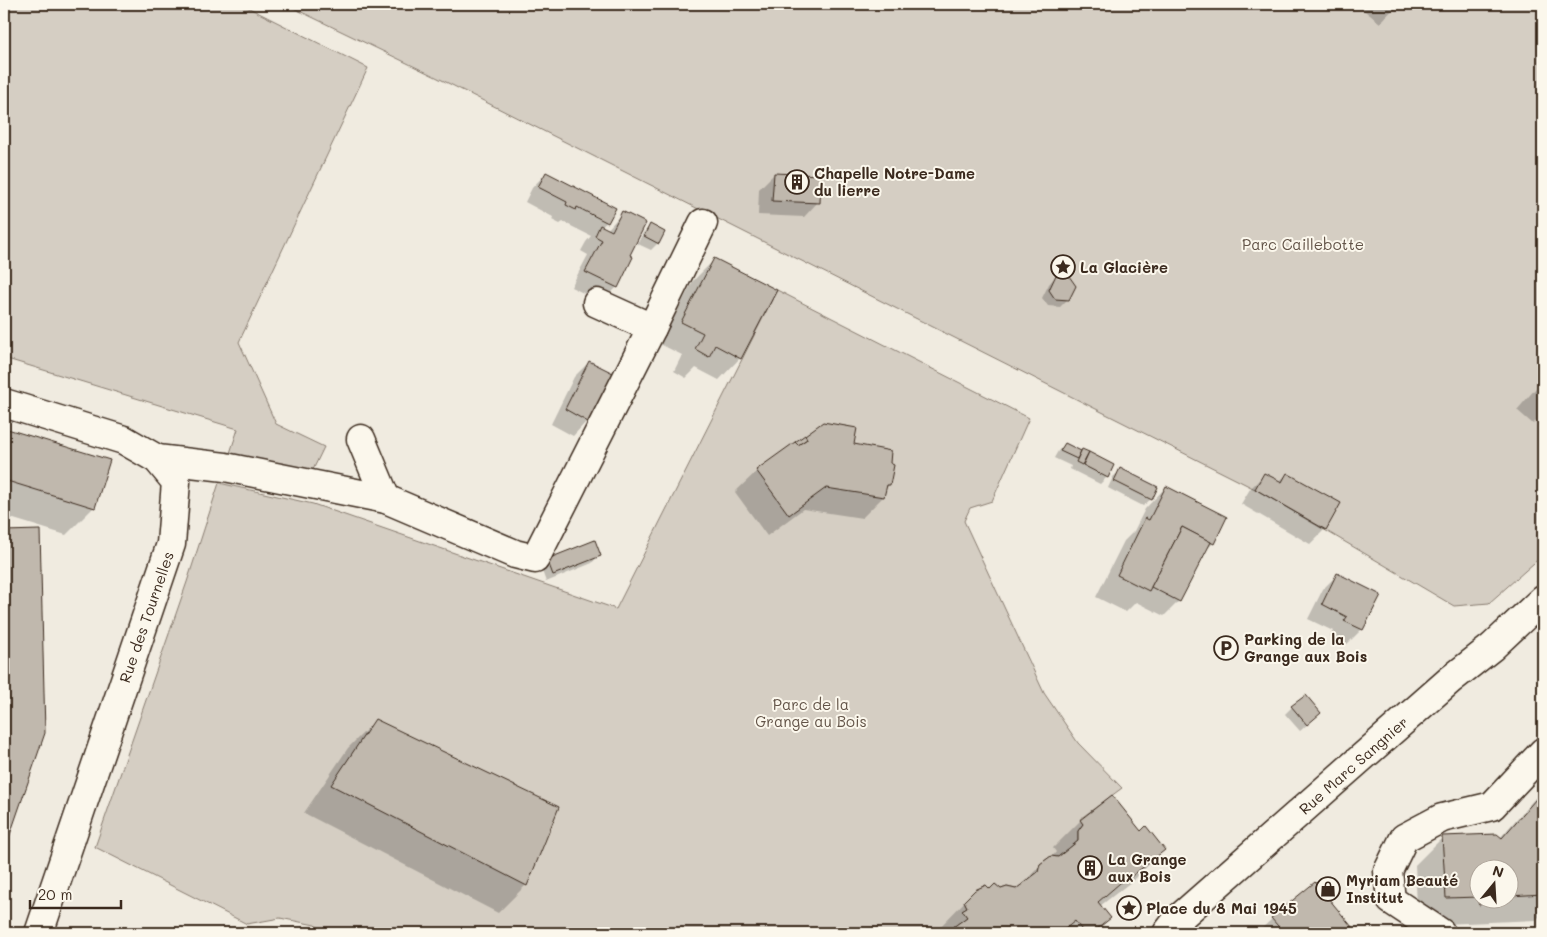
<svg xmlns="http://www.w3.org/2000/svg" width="1547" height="937" viewBox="0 0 1547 937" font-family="Mali,sans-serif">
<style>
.green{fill:#d5cec3;stroke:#887c70}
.shadow{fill:#0003;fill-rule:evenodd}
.building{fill:#c0b8ad;stroke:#3b2a1e}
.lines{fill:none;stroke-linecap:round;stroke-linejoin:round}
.minor-casing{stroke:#3b2a1e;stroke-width:31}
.minor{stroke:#fbf7ec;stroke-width:28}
.labels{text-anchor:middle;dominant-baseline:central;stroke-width:4;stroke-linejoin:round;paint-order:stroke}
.poi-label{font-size:15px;font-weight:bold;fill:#3b2a1e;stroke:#fbf7ec;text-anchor:start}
.park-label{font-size:15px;fill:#625347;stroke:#fbf7ec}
.street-label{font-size:15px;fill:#3b2a1e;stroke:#fbf7ec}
</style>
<rect width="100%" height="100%" fill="#f0ebe0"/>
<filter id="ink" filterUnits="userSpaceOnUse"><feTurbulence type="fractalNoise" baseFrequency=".02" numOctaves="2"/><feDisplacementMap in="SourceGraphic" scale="10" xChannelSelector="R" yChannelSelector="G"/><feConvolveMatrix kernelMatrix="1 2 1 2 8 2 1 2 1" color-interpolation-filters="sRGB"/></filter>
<g filter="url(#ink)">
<g class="green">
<path d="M4 4H241L368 68 239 342 276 424 324 447 310 476 230 453 238 429 4 358Z"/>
<path d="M285 4H1543V555L1489 603 1454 606 1255 489 436 77Z"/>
<path d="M777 290 1029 418 992 501 970 508 964 521 1044 693 1078 743 1122 788 1080 819 1083 824 1078 831V841L1058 857 1051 856 1040 864 1038 872 1016 889 1007 887 1001 889 995 884 990 889 986 885 975 890 964 901 967 907 962 910 967 917 945 933H325L315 925 280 918 247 924 95 847 187 582 219 483 313 504 616 609Z"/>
</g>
<g class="shadow">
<path d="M1356 4H1398L1380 23Z"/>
<path d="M546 173 607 222 601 227 607 230 623 212 628 255 617 287 602 302 571 287 588 255 581 251 586 242 591 236 563 222 560 224 552 220 553 217 525 202 532 188Z"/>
<path d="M774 174 818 202 804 217 758 215 759 189Z"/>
<path d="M650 226 658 243 651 250 638 244 643 233Z"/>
<path d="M715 259 740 358 719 380 696 368 686 378 674 371 682 355 660 344 693 281Z"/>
<path d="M1056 276 1068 299 1060 307 1048 306 1042 298 1049 284Z"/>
<path d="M589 362 587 421 573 436 551 424 574 377Z"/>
<path d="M1543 380V414L1533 424 1517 410Z"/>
<path d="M4 430 108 461 94 507 66 535 4 516Z"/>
<path d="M1065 444 1081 452 1083 450 1112 466 1107 477 1100 484 1070 469 1071 466 1054 458 1058 451Z"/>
<path d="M853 445 889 485 885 489 883 497 862 518 803 509 767 536 735 492 757 471Z"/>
<path d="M1121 470 1151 499 1143 506 1108 488 1113 477Z"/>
<path d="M1287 474 1325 529 1310 544 1241 504 1250 489 1264 475 1279 482Z"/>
<path d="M1166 487 1213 543 1205 551 1179 601 1164 616 1136 602 1126 612 1096 597 1124 541 1134 531 1145 509Z"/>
<path d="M39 531 44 733 4 848V532Z"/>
<path d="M599 555 592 563 546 582 541 568 548 561Z"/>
<path d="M1337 575 1362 629 1347 644 1330 636 1333 631 1308 619 1323 589Z"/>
<path d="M1292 707 1320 713 1300 731 1285 714Z"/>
<path d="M375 721 526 885 498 913 304 813 348 748Z"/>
<path d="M1543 789V913L1536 920 1418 925 1415 865 1443 837 1500 838ZM1480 870H1510V900H1480Z"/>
<path d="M1080 821 1141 832 1163 850 1136 878 1100 906 1110 918 1094 933H939L937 930 975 891 1016 890 1041 865 1052 857 1056 852 1053 848Z"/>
<path d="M1315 884 1355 933H1257L1272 919Z"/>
</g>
<g class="building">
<path d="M1389 4H1400L1395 9Z"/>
<path d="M546 172 616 208 608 223 577 207 576 210 566 205 567 202 538 187Z"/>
<path d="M774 173 821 175 820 203 772 201Z"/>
<path d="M622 211 646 223 630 255 633 257 618 288 585 272 602 240 595 236 600 225 612 231Z"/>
<path d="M650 224 665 232 659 244 644 236Z"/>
<path d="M714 258 777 290 741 359 715 345 709 357 695 349 703 333 681 322Z"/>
<path d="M1056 275 1069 276 1076 286 1069 300 1055 299 1049 290Z"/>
<path d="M589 361 613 373 588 422 565 409Z"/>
<path d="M1543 381V393L1537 388Z"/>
<path d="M823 422 857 428 854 444 891 451 890 463 894 465 890 485H887L884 497 826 488 789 515 756 470 795 442 798 445 807 439 805 435Z"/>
<path d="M4 428 110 460 95 508 4 480Z"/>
<path d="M805 435 807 439 798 445 795 442Z"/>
<path d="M1065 443 1081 451 1077 459 1060 451Z"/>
<path d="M1082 449 1089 452 1082 465 1076 462Z"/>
<path d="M1089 452 1114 465 1108 478 1083 465Z"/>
<path d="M1120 468 1158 487 1152 500 1114 481Z"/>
<path d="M1264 473 1282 482 1287 473 1341 503 1326 530 1255 489Z"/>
<path d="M1166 486 1227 517 1214 544 1182 527 1149 591 1117 575 1145 518 1149 520Z"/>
<path d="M1182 527 1211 542 1180 602 1151 587Z"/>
<path d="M40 530 45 733 4 852V531Z"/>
<path d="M595 540 601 556 553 575 547 559Z"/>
<path d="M1337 573 1381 595 1363 630 1344 621 1347 617 1322 604Z"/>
<path d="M1306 695 1321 713 1307 725 1291 706Z"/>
<path d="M375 719 559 807 527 886 331 785Z"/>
<path d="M1543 791V894L1510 896V870H1480V897L1446 898 1442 836 1497 834 1502 838Z"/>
<path d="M1112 795 1141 831 1146 826 1165 850 1128 879 1127 877 1098 902 1111 918 1092 933H1084L1075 921 1060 933H945L967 917 962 910 967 907 964 901 975 890 986 885 990 889 995 884 1001 889 1007 887 1016 889 1038 872 1040 864 1051 856 1058 857 1078 841V831L1083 824 1080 820Z"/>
<path d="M1315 882 1357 933H1284L1271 918Z"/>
<path d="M1476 896 1480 897V900H1485V903L1479 905Z"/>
</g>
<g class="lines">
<g class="minor-casing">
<g id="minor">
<path d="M652 328 703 223"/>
<path d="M4 403 124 440 157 459 176 482 171 544 39 933"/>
<path d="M361 439 386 499"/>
<path d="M157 459 225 467 386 499 515 554 535 559 652 328 597 303"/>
<path id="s1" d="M1167 933 1177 920 1450 680 1492 647 1543 599"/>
<path d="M1441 933 1391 900 1388 871 1404 838 1442 818 1492 806 1543 752"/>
</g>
</g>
<use href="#minor" class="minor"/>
</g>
</g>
<defs>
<g id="building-ring" transform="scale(1.25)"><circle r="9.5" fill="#fbf7ec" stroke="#3b2a1e" stroke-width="1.5"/><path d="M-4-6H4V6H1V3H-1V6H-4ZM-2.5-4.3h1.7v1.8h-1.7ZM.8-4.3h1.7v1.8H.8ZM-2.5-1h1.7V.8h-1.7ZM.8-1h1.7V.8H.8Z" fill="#3b2a1e"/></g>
<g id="sight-ring" transform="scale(1.25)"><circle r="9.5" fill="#fbf7ec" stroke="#3b2a1e" stroke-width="1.5"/><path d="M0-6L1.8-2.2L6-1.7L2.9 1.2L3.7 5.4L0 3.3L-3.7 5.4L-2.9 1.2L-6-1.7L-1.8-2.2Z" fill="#3b2a1e"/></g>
<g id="parking-ring" transform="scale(1.25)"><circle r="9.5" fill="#fbf7ec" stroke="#3b2a1e" stroke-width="1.5"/><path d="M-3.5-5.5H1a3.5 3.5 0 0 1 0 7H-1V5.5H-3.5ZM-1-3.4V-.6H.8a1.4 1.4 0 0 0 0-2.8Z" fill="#3b2a1e"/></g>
<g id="shop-ring" transform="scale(1.25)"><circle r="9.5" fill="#fbf7ec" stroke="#3b2a1e" stroke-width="1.5"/><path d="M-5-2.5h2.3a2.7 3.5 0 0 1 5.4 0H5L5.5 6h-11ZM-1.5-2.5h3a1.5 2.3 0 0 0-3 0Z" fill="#3b2a1e"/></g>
</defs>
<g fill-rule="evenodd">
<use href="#building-ring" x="797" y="182"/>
<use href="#sight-ring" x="1063" y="267"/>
<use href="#parking-ring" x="1226" y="648"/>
<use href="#building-ring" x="1090" y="868"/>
<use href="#shop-ring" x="1328" y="889"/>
<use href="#sight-ring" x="1129" y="908"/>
</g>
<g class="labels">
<g class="poi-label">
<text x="814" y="173">Chapelle Notre-Dame<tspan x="814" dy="17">du lierre</tspan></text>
<text x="1080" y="267">La Glacière</text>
<text x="1244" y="639">Parking de la<tspan x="1244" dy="17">Grange aux Bois</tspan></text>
<text x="1108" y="859">La Grange<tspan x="1108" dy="17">aux Bois</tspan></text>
<text x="1346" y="880">Myriam Beauté<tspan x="1346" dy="17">Institut</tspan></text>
<text x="1146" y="908">Place du 8 Mai 1945</text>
</g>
<g class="park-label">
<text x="1303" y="244">Parc Caillebotte</text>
<text x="811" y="704">Parc de la<tspan x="811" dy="17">Grange au Bois</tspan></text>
</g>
<g class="street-label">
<text transform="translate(146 617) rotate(-71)">Rue des Tournelles</text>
<text stroke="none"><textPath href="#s1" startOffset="251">Rue Marc Sangnier</textPath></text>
</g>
</g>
<rect width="1547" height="937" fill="none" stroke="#fbf7ec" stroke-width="20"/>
<rect x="10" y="10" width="1527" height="917" fill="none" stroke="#3b2a1e" stroke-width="2" filter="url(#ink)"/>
<g transform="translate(1494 884) rotate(18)"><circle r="24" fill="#fbf7ec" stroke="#aea59a"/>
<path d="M0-4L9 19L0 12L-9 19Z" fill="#3b2a1e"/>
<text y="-8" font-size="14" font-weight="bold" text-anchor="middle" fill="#3b2a1e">N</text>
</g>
<path d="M30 900v8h91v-8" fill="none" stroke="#3b2a1e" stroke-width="2.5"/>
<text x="38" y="900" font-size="15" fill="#3b2a1e" stroke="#fbf7ec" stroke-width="4" paint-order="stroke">20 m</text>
</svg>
